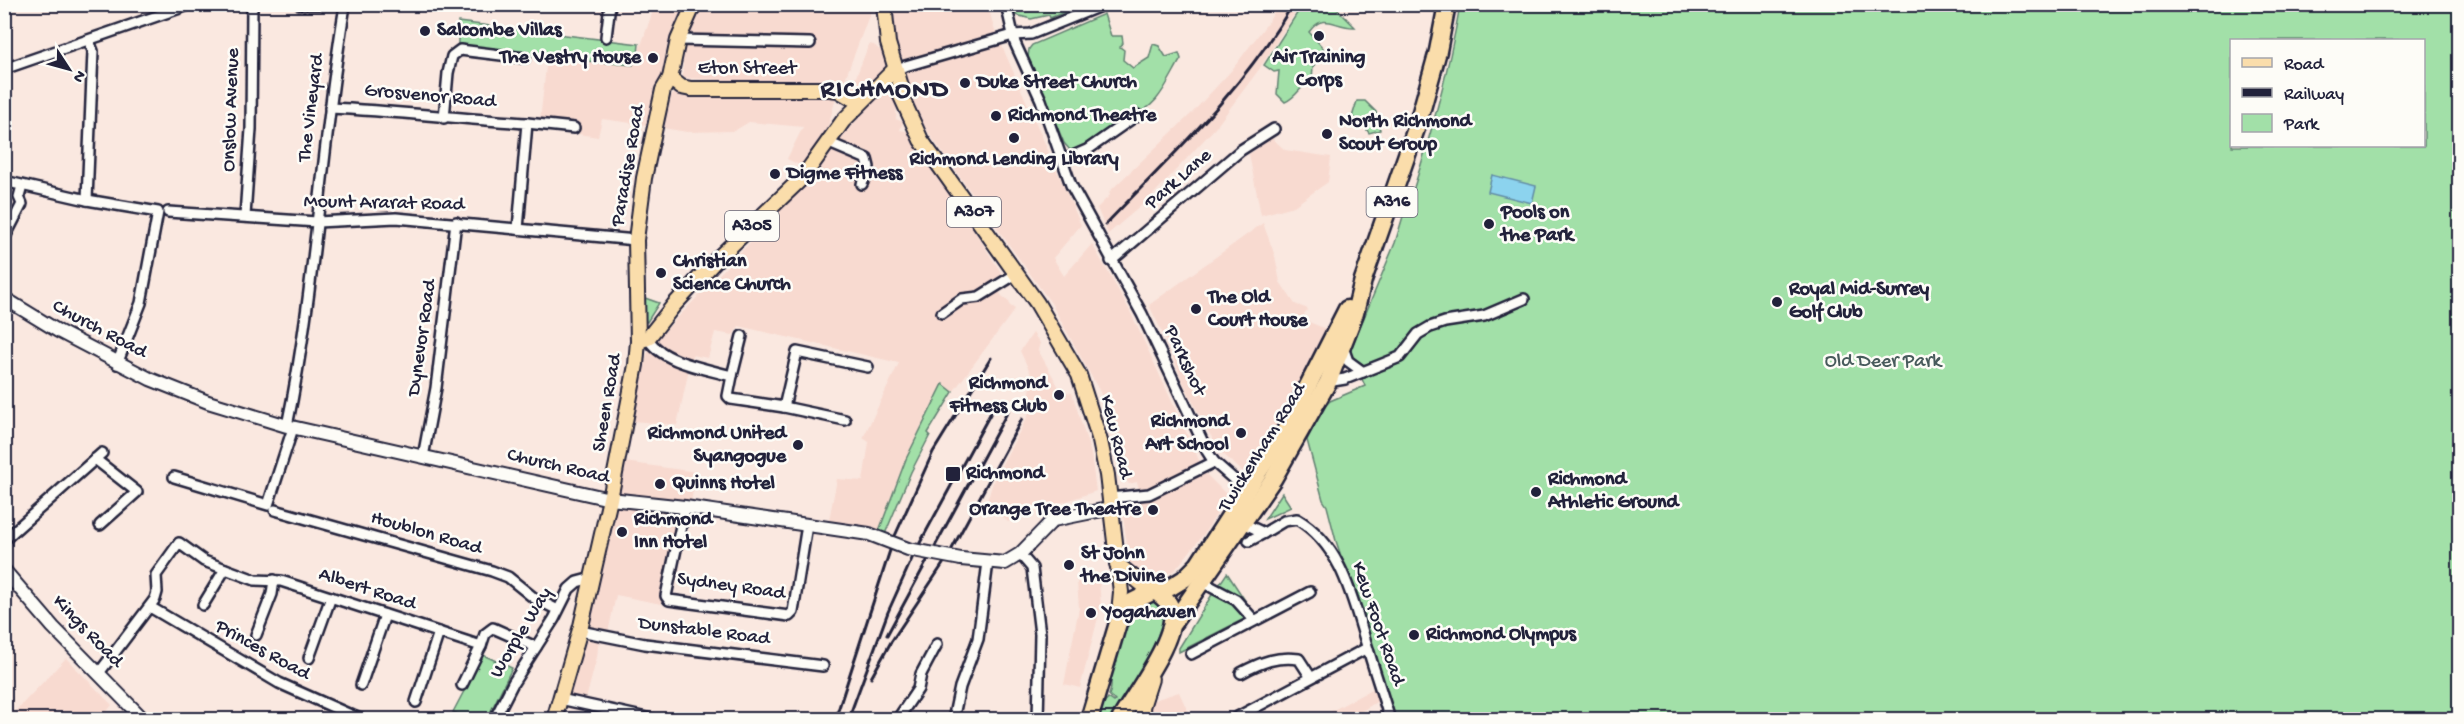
<svg xmlns="http://www.w3.org/2000/svg" width="2464" height="724" viewBox="0 0 2464 724" font-family="'Gochi Hand',sans-serif">
<style>
.built{fill:#f8dad0}
.green{fill:#a2e0a8;stroke:#628172;stroke-width:1.5;fill-rule:evenodd}
.water{fill:#8cd3ee;stroke:#628ca6;stroke-width:1.5}
.lines{fill:none;stroke-linecap:round;stroke-linejoin:round}
.street-casing{stroke:#22223b;stroke-width:14}
.secondary-casing{stroke:#22223b;stroke-width:16}
.primary-casing{stroke:#22223b;stroke-width:18}
.highway-casing{stroke:#22223b;stroke-width:21}
.street{stroke:#fdfcf7;stroke-width:9}
.secondary{stroke:#fdfcf7;stroke-width:12}
.primary{stroke:#faddab;stroke-width:14}
.highway{stroke:#faddab;stroke-width:16}
.rail{stroke:#22223b;stroke-width:3}
.secondary-bridge-casing{stroke:#22223b;stroke-width:16;stroke-linecap:butt}
.secondary-bridge{stroke:#fdfcf7;stroke-width:12}
.poi-dot{fill:#22223b;stroke:#fdfcf7;stroke-width:2}
.labels{text-anchor:middle;dominant-baseline:central;stroke-width:5;stroke-linejoin:round;paint-order:stroke}
.shield{fill:#fdfcf7;stroke:#646373;stroke-width:1.5}
.shield-label{font-size:18px;font-weight:bold;fill:#22223b}
.poi-label{font-size:20px;font-weight:bold;fill:#22223b;stroke:#fdfcf7;text-anchor:start}
.street-label{font-size:20px;fill:#22223b;stroke:#fdfcf7}
.park-label{font-size:20px;fill:#485b5c;stroke:#fdfcf7}
.district-label{font-size:26px;font-weight:bold;letter-spacing:1.5px;fill:#22223b;stroke:#fdfcf7}
</style>
<rect width="100%" height="100%" fill="#fae8e0"/>
<filter id="ink" filterUnits="userSpaceOnUse"><feTurbulence type="fractalNoise" baseFrequency=".0167" numOctaves="2"/><feDisplacementMap in="SourceGraphic" scale="12" xChannelSelector="R" yChannelSelector="G"/><feConvolveMatrix kernelMatrix="1 2 1 2 8 2 1 2 1" color-interpolation-filters="sRGB"/></filter>
<g filter="url(#ink)">
<g class="built">
<path d="M655 5H684L668 44 662 80 646 125 602 119 598 137 578 134 579 127 540 121 547 57 632 65 634 54H638Z"/>
<path d="M705 5H873L842 87 683 78V55L688 33Z"/>
<path d="M892 5H988L994 28 1081 225 1053 258 1064 276 1092 244 1129 309 1205 473 1228 496 1204 534 1175 570 1155 580 1130 565 1121 502 1140 498 1139 489 1137 482 1129 484 1120 470 1115 433 1100 392 1051 303 932 138 916 112 899 58Z"/>
<path d="M1278 5H1300L1260 68 1216 127 1149 199 1108 234 1097 208 1110 195 1109 192 1191 114 1231 71 1269 21Z"/>
<path d="M869 44 874 45 888 57 889 64 861 97 851 90Z"/>
<path d="M676 92 694 96 781 95 836 97 827 131 803 167 787 159 803 127 749 122 734 131 687 132 663 128 671 96Z"/>
<path d="M880 92 892 94 897 101 896 119 903 122 900 130 911 132 939 181 942 180 1002 274 992 281 1002 296 1010 302 1009 305 1015 309 953 392 943 384 906 459 879 531 829 520 837 479 863 481 869 442 863 438 899 363 739 326 733 335 715 332 708 358 692 355 677 425 633 421 647 354 659 337 811 179 828 152 864 112 870 100Z"/>
<path d="M1272 138 1285 150 1331 157 1328 182 1294 206 1261 215 1249 154Z"/>
<path d="M1263 223 1275 256 1280 282 1295 304 1308 309 1304 314 1309 322 1326 329 1277 426 1247 472 1244 473 1221 452 1206 428 1182 380 1173 358 1175 354 1173 355 1149 305Z"/>
<path d="M1033 333 1040 343 1038 350 1061 391 1072 393 1091 454 1096 491 1052 506 1031 507 1008 522 987 501 994 479 1029 414 1031 374 1020 351Z"/>
<path d="M625 462 696 472 691 503 679 519 661 604 616 595 608 633 599 638 597 657 586 699 566 695 601 565Z"/>
<path d="M1092 579 1099 581 1101 606 1080 688 1064 684 1079 608 1077 582Z"/>
<path d="M66 658 112 705 101 719H8Z"/>
<path d="M1374 688 1378 701 1349 719H1317Z"/>
<path d="M1179 692 1189 714 1178 719 1141 720 1148 702Z"/>
</g>
<g class="green">
<path d="M1303 4 1333 5 1355 27C1335 28 1324 11 1309 32L1324 49 1313 67 1312 79C1301 85 1297 97 1285 102L1277 94 1279 71 1274 72 1264 65Z"/>
<path d="M1012 5H1075L1070 10 1050 18 1049 15 1031 19 1016 15Z"/>
<path d="M1460 5H2459V719H1395L1336 541 1327 506 1323 500 1307 440 1323 408 1330 401 1365 386 1356 365 1348 356 1395 243 1404 213H1406C1428 144 1448 76 1460 5ZM2232 40H2424V146H2232Z"/>
<path d="M1104 14 1111 36H1122L1123 43 1120 47 1124 50 1123 60 1133 68 1149 58 1153 44 1159 46 1166 57 1179 53 1181 59C1169 78 1157 112 1131 114L1078 149 1070 150 1064 143 1028 58 1029 49 1032 45Z"/>
<path d="M458 22 639 44 638 54H634L633 65 538 57 458 47Z"/>
<path d="M1357 101H1365L1376 112 1380 130 1369 133 1362 123 1352 117Z"/>
<path d="M645 298 659 303 647 322 643 320Z"/>
<path d="M943 384 953 392 928 433 930 435 911 472 885 534 879 531 906 459Z"/>
<path d="M1282 493 1291 507 1265 519Z"/>
<path d="M1227 573 1246 602 1219 585Z"/>
<path d="M1213 593C1227 599 1240 604 1244 619L1179 652V648Z"/>
<path d="M1146 601H1153L1164 610C1164 634 1128 698 1114 719H1098L1101 707 1108 698 1114 702 1115 701 1109 695C1113 686 1110 682 1111 672 1112 653 1130 612 1146 601Z"/>
<path d="M483 655 512 668 487 719H471L453 712Z"/>
</g>
<path class="water" d="M1492 175 1536 186 1532 203 1488 192Z"/>
<g class="lines">
<g class="street-casing">
<g id="street">
<path d="M299 4H378"/>
<path d="M1006 4 1015 43 1041 100 1071 185 1142 314 1207 451 1214 462 1247 491"/>
<path d="M606 37 610 4"/>
<path d="M678 40 810 43"/>
<path d="M4 69 186 6"/>
<path d="M895 69 1013 35 1031 34 1105 4"/>
<path d="M330 108C395 111 461 119 527 123L518 229"/>
<path d="M444 118 448 73 452 56 460 50 525 58"/>
<path d="M527 123 574 128"/>
<path d="M827 142 867 159 869 167 862 184"/>
<path d="M1064 160 1087 150 1137 115"/>
<path d="M4 181 87 200 158 212 141 303 117 364"/>
<path d="M87 200 93 51 89 41"/>
<path d="M168 212 317 222 396 218 636 240"/>
<path d="M245 216 251 129 252 4"/>
<path d="M4 239 22 204 19 197 22 186"/>
<path d="M1111 261 1241 150 1274 129"/>
<path d="M942 313 962 299 979 297 1016 274"/>
<path d="M648 338C660 362 707 369 732 376L728 396 731 399 784 407"/>
<path d="M1343 347 1348 361 1363 372"/>
<path d="M732 376 742 336"/>
<path d="M1327 382 1345 379 1400 357 1418 334 1430 327 1445 322 1484 316 1524 299"/>
<path d="M845 420 784 407 797 352 868 367"/>
<path d="M287 426C316 288 321 145 345 6"/>
<path d="M423 457 436 388 456 222"/>
<path d="M95 459 137 492 100 525"/>
<path d="M174 477 268 505 293 428"/>
<path d="M1110 498 1149 494 1214 462"/>
<path d="M685 507 666 596 669 600 789 616 793 612 807 525"/>
<path d="M275 510 492 571 508 577 534 598 558 610"/>
<path d="M1243 523 1264 533 1284 521 1297 519C1343 546 1353 602 1368 649 1375 673 1383 696 1390 720"/>
<path d="M4 540 102 453"/>
<path d="M1249 541 1264 533"/>
<path d="M1020 554 1032 568 1040 634 1038 720"/>
<path d="M1202 582 1236 600 1254 620"/>
<path d="M203 605 225 569"/>
<path d="M150 607 279 683 362 720"/>
<path d="M580 631 645 644 823 666"/>
<path d="M256 635 272 594 274 580"/>
<path d="M1191 654 1310 592"/>
<path d="M309 658 331 597"/>
<path d="M99 673 155 599 157 592 156 575 179 543 204 561 255 580 281 581 481 646 485 634 493 628 536 647"/>
<path d="M1241 673C1261 662 1277 656 1299 659L1310 676"/>
<path d="M361 685 385 615"/>
<path d="M462 685 481 646"/>
<path d="M560 699 656 720"/>
<path d="M416 702 439 632"/>
<path d="M494 720 513 683 554 619 569 589 577 582 592 578"/>
<path d="M897 720 918 689 921 674 937 644"/>
<path d="M953 720 960 687 978 639 988 562"/>
<path d="M1232 720 1367 648"/>
</g>
</g>
<g class="secondary-casing">
<g id="secondary">
<path d="M4 298 58 331 150 379 208 402 287 426 610 499 685 507 869 534"/>
<path d="M961 559 1005 563 1020 554 1053 520 1112 508"/>
<path d="M4 570 53 627 144 720"/>
</g>
</g>
<g class="primary-casing">
<g id="primary">
<path d="M884 4 888 43 901 86 900 94 921 140 1037 303 1079 375 1100 441 1107 475 1121 592 1118 623"/>
<path d="M670 78 681 87 691 89H830L838 90 860 103"/>
<path d="M638 341 648 338 674 305 715 261 803 177 843 121 895 69"/>
<path d="M1117 564 1152 592"/>
<path d="M554 720 581 626 610 499 636 365 638 341 636 240 644 178 663 90 670 78 678 40 694 4"/>
<path d="M1143 720 1142 707 1151 679"/>
</g>
</g>
<g class="highway-casing">
<g id="highway">
<path d="M1173 623 1273 479 1328 382 1355 313 1363 280 1418 123 1438 51 1447 4"/>
<path d="M1089 720 1118 623 1132 602 1152 592 1171 587 1184 579 1198 565 1285 431 1347 309"/>
<path d="M1120 720C1133 696 1181 634 1171 608 1168 600 1161 596 1155 591"/>
</g>
</g>
<use href="#street" class="street"/>
<use href="#secondary" class="secondary"/>
<use href="#primary" class="primary"/>
<use href="#highway" class="highway"/>
<g class="rail">
<path d="M1105 225C1174 153 1241 92 1293 4"/>
<path d="M887 635 1008 411"/>
<path d="M871 678 891 642 947 558 1022 419"/>
<path d="M835 720 894 538 933 452 991 358"/>
<path d="M848 720 888 612 915 552 995 405"/>
</g>
<g class="secondary-bridge-casing">
<path id="secondary-bridge" d="M869 534 908 549 961 559"/>
</g>
<use href="#secondary-bridge" class="secondary-bridge"/>
</g>
</g>
<g class="poi-dot">
<circle cx="425" cy="31" r="6"/>
<circle cx="1319" cy="36" r="6"/>
<circle cx="653" cy="58" r="6"/>
<circle cx="965" cy="83" r="6"/>
<circle cx="996" cy="116" r="6"/>
<circle cx="1327" cy="134" r="6"/>
<circle cx="1014" cy="138" r="6"/>
<circle cx="775" cy="174" r="6"/>
<circle cx="1489" cy="224" r="6"/>
<circle cx="661" cy="273" r="6"/>
<circle cx="1777" cy="302" r="6"/>
<circle cx="1196" cy="309" r="6"/>
<circle cx="1059" cy="395" r="6"/>
<circle cx="1241" cy="433" r="6"/>
<circle cx="798" cy="445" r="6"/>
<rect x="945" y="466" width="16" height="16" rx="3"/>
<circle cx="660" cy="484" r="6"/>
<circle cx="1536" cy="492" r="6"/>
<circle cx="1153" cy="510" r="6"/>
<circle cx="622" cy="532" r="6"/>
<circle cx="1069" cy="565" r="6"/>
<circle cx="1091" cy="613" r="6"/>
<circle cx="1414" cy="635" r="6"/>
</g>
<g class="labels">
<g class="shield">
<rect x="1366.5" y="187" width="51" height="30" rx="4.5"/>
<rect x="947" y="197" width="54" height="30" rx="4.5"/>
<rect x="725" y="211" width="54" height="30" rx="4.5"/>
</g>
<g class="shield-label">
<text x="1392" y="202">A316</text>
<text x="974" y="212">A307</text>
<text x="752" y="226">A305</text>
</g>
<g class="poi-label">
<text x="437" y="31">Salcombe Villas</text>
<text x="641" y="58" text-anchor="end">The Vestry House</text>
<text x="1319" y="58" text-anchor="middle">Air Training<tspan x="1319" dy="23">Corps</tspan></text>
<text x="977" y="83">Duke Street Church</text>
<text x="1008" y="116">Richmond Theatre</text>
<text x="1339" y="122">North Richmond<tspan x="1339" dy="23">Scout Group</tspan></text>
<text x="1014" y="160" text-anchor="middle">Richmond Lending Library</text>
<text x="787" y="174">Digme Fitness</text>
<text x="1501" y="213">Pools on<tspan x="1501" dy="23">the Park</tspan></text>
<text x="673" y="262">Christian<tspan x="673" dy="23">Science Church</tspan></text>
<text x="1789" y="290">Royal Mid-Surrey<tspan x="1789" dy="23">Golf Club</tspan></text>
<text x="1208" y="298">The Old<tspan x="1208" dy="23">Court House</tspan></text>
<text x="1047" y="384" text-anchor="end">Richmond<tspan x="1047" dy="23">Fitness Club</tspan></text>
<text x="1229" y="422" text-anchor="end">Richmond<tspan x="1229" dy="23">Art School</tspan></text>
<text x="786" y="434" text-anchor="end">Richmond United<tspan x="786" dy="23">Syangogue</tspan></text>
<text x="966" y="474">Richmond</text>
<text x="1548" y="480">Richmond<tspan x="1548" dy="23">Athletic Ground</tspan></text>
<text x="672" y="484">Quinns Hotel</text>
<text x="1141" y="510" text-anchor="end">Orange Tree Theatre</text>
<text x="634" y="520">Richmond<tspan x="634" dy="23">Inn Hotel</tspan></text>
<text x="1081" y="554">St John<tspan x="1081" dy="23">the Divine</tspan></text>
<text x="1103" y="613">Yogahaven</text>
<text x="1426" y="635">Richmond Olympus</text>
</g>
<g class="street-label">
<text x="747" y="69">Eton Street</text>
<text transform="translate(430 97) rotate(5)">Grosvenor Road</text>
<text transform="translate(312 108) rotate(-83)">The Vineyard</text>
<text transform="translate(232 110) rotate(-88)">Onslow Avenue</text>
<text transform="translate(629 166) rotate(-80)">Paradise Road</text>
<text transform="translate(1179 180) rotate(-41)">Park Lane</text>
<text transform="translate(384 204) rotate(1)">Mount Ararat Road</text>
<text transform="translate(99 330) rotate(28)">Church Road</text>
<text transform="translate(423 338) rotate(-82)">Dynevor Road</text>
<text transform="translate(1184 361) rotate(65)">Parkshot</text>
<text transform="translate(608 403) rotate(-80)">Sheen Road</text>
<text transform="translate(1115 437) rotate(76)">Kew Road</text>
<text transform="translate(1263 448) rotate(-58)">Twickenham Road</text>
<text transform="translate(558 467) rotate(13)">Church Road</text>
<text transform="translate(426 534) rotate(16)">Houblon Road</text>
<text transform="translate(731 587) rotate(8)">Sydney Road</text>
<text transform="translate(367 590) rotate(18)">Albert Road</text>
<text transform="translate(1377 624) rotate(71)">Kew Foot Road</text>
<text transform="translate(87 632) rotate(46)">Kings Road</text>
<text transform="translate(704 632) rotate(7)">Dunstable Road</text>
<text transform="translate(522 633) rotate(-59)">Worple Way</text>
<text transform="translate(262 651) rotate(29)">Princes Road</text>
</g>
<g class="park-label">
<text x="1883" y="362">Old Deer Park</text>
</g>
<g class="district-label">
<text x="885" y="91">RICHMOND</text>
</g>
</g>
<rect width="2464" height="724" fill="none" stroke="#fdfcf7" stroke-width="24"/>
<rect x="12" y="12" width="2440" height="700" fill="none" stroke="#22223b" stroke-width="2" filter="url(#ink)"/>
<rect x="2230" y="39" width="195" height="108" fill="#fdfcf7" stroke="#a5a5ac" stroke-width="1.5"/>
<rect x="2242" y="58" width="30" height="9" fill="#faddab" stroke="#a5a5ac" stroke-width="1.5"/>
<text x="2284" y="69" font-size="18" fill="#22223b">Road</text>
<rect x="2242" y="88" width="30" height="9" fill="#22223b" stroke="#a5a5ac" stroke-width="1.5"/>
<text x="2284" y="99" font-size="18" fill="#22223b">Railway</text>
<rect x="2242" y="114" width="30" height="18" fill="#a2e0a8" stroke="#a5a5ac" stroke-width="1.5"/>
<text x="2284" y="129" font-size="18" fill="#22223b">Park</text>
<g transform="translate(69 69) rotate(126)" stroke="#fdfcf7" stroke-width="4.5" paint-order="stroke">
<path d="M0-4.5L10 22L0 15L-10 22Z" fill="#22223b"/>
<text y="-9" font-size="16" font-weight="bold" text-anchor="middle" fill="#22223b">N</text>
</g>
</svg>
